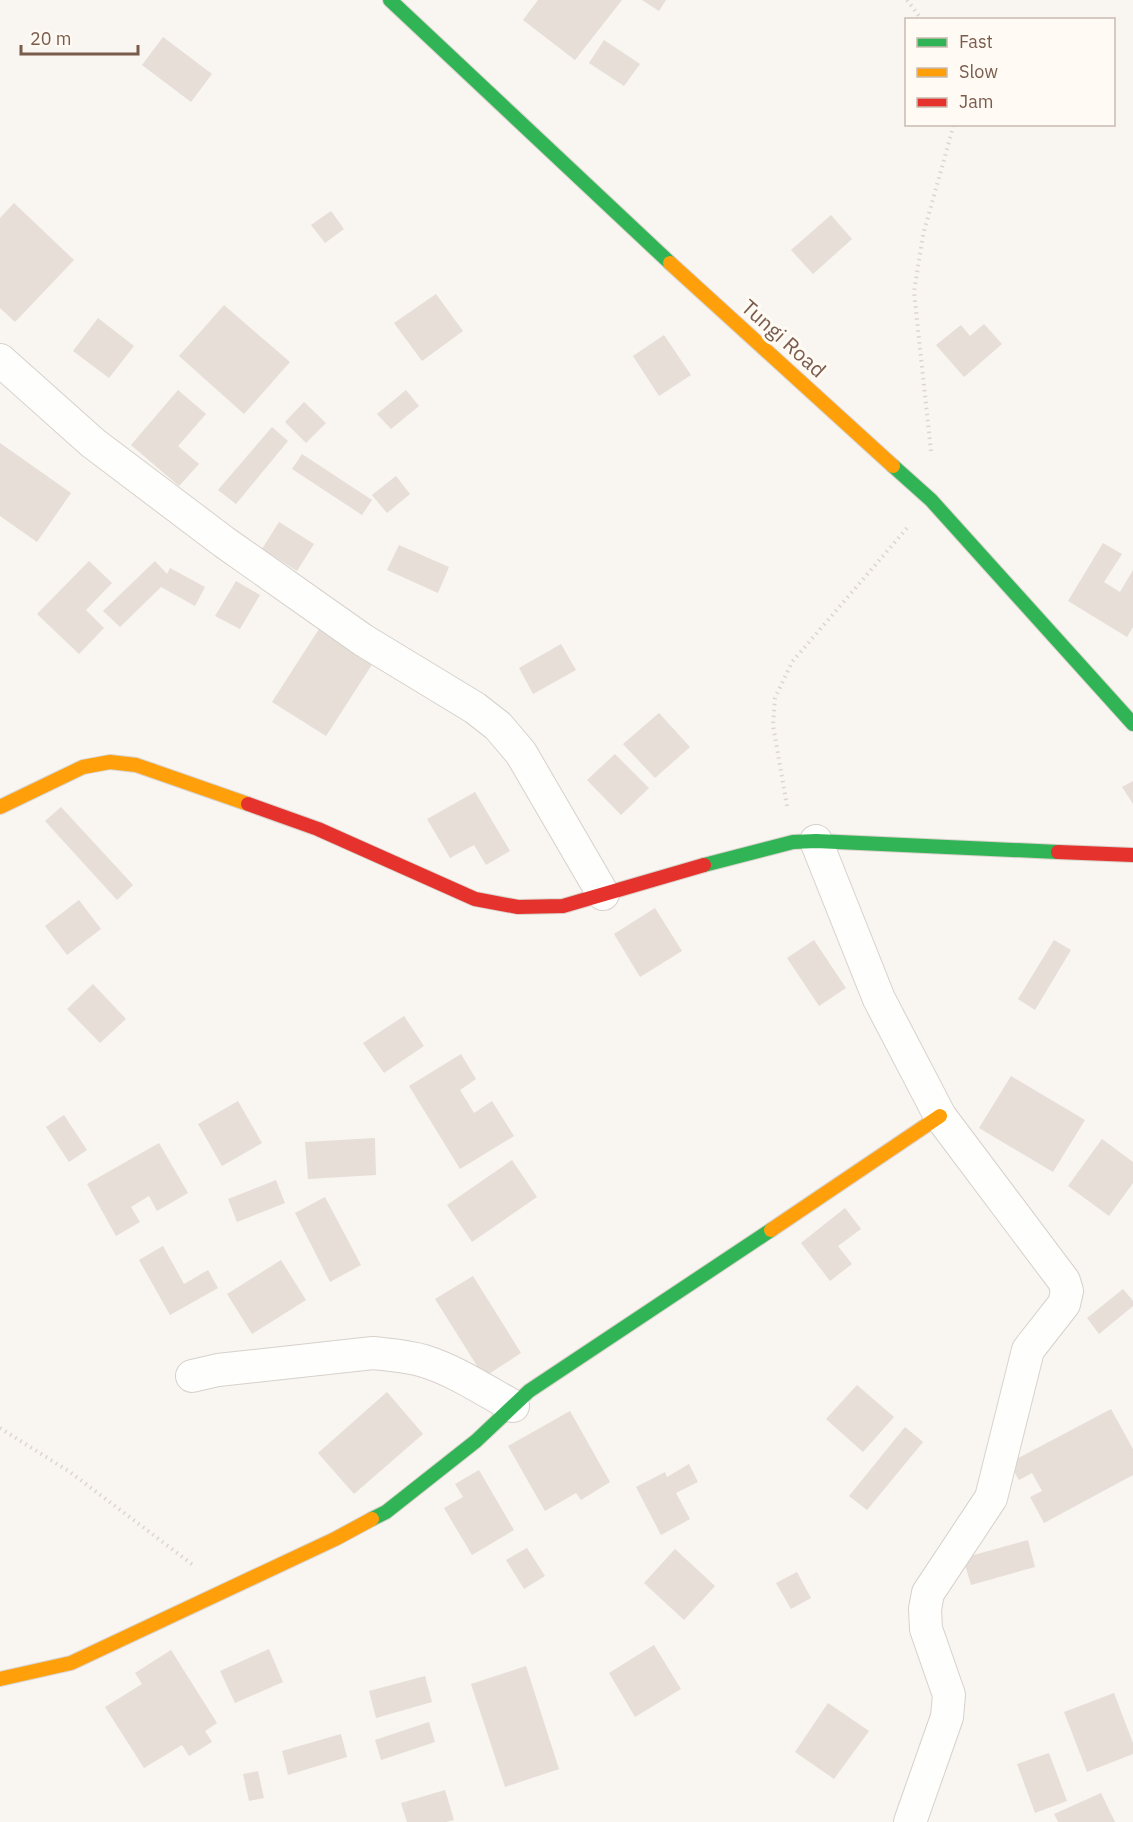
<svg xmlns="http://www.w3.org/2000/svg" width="1133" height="1822" viewBox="0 0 1133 1822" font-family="'IBM Plex Sans',sans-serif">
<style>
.building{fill:#e6ded7}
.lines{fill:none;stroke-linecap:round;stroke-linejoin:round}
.street-casing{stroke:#d7d1cb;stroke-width:34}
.fast-casing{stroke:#d9d2cb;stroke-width:16}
.slow-casing{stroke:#d9d2cb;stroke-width:16}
.jam-casing{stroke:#d9d2cb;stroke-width:16}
.path{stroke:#dcd5d0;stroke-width:4;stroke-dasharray:1.5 4.5;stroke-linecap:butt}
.street{stroke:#fefefd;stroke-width:32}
.fast{stroke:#30b455;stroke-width:14}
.slow{stroke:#ff9f0a;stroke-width:14}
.jam{stroke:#e5322d;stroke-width:14}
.labels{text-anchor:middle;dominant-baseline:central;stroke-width:6;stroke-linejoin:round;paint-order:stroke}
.street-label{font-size:21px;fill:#7a5c4d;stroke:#fffaf3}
</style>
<rect width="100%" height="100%" fill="#f9f5f0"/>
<g class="building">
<path d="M538 0H622L575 60 523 20Z"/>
<path d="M642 0H666L659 11Z"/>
<path d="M163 37 212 74 191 102 142 65Z"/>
<path d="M604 40 640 64 624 86 589 63Z"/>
<path d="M14 203 74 260 15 322 0 308V218Z"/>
<path d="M331 211 344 229 325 243 311 225Z"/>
<path d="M831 215 852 239 813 274 791 250Z"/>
<path d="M436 294 463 331 422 361 394 323Z"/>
<path d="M224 305 290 362 244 414 179 356Z"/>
<path d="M98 318 134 346 109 378 73 351Z"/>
<path d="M984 324 1002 344 964 377 936 345 961 325 970 336Z"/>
<path d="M664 335 691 375 659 396 633 356Z"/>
<path d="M178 390 206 414 178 446 199 464 179 486 131 445Z"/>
<path d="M406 390 419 406 391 429 377 414Z"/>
<path d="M304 402 326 423 306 443 285 422Z"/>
<path d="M272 427 288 441 236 504 218 490Z"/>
<path d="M0 443 71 493 37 542 0 516Z"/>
<path d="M302 454 372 500 362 515 292 469Z"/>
<path d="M396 476 410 494 387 513 372 495Z"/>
<path d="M279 522 314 544 297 571 262 549Z"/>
<path d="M1103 543 1122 554 1104 582 1120 592 1133 570V627L1127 637 1068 601Z"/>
<path d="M399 545 449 567 438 593 387 570Z"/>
<path d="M89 561 112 583 86 610 104 628 79 654 37 614Z"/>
<path d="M155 561 167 574 170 568 205 587 195 606 161 587 120 627 103 611Z"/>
<path d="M236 581 260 595 240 629 215 616Z"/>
<path d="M319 629 373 663 326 736 272 702Z"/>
<path d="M561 644 576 670 533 694 519 668Z"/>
<path d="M659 713 690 747 655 778 623 744Z"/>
<path d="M615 754 649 788 621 815 587 780Z"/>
<path d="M1133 781V804L1122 787Z"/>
<path d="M475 792 510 851 486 865 474 845 450 858 427 819Z"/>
<path d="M61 807 133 885 117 900 45 821Z"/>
<path d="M79 900 101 929 67 955 45 926Z"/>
<path d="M655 908 682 951 640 977 614 934Z"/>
<path d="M814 940 846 988 819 1006 787 958Z"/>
<path d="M1054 940 1071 950 1035 1010 1018 999Z"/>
<path d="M93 984 126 1019 100 1043 67 1009Z"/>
<path d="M404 1016 424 1046 384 1073 363 1043Z"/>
<path d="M461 1054 476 1079 460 1090 474 1113 492 1101 514 1136 460 1169 409 1086Z"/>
<path d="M1011 1076 1085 1120 1053 1172 979 1128Z"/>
<path d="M238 1101 262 1143 222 1166 198 1124Z"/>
<path d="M64 1115 87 1150 69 1162 46 1127Z"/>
<path d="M375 1138 376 1175 308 1179 305 1142Z"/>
<path d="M1102 1139 1133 1162V1183L1109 1216 1068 1186Z"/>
<path d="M159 1143 188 1193 157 1211 149 1196 131 1207 140 1222 116 1236 87 1184Z"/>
<path d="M512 1160 537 1197 472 1242 447 1205Z"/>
<path d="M276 1180 285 1203 237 1222 228 1199Z"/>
<path d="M325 1197 361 1265 330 1282 295 1213Z"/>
<path d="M845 1208 861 1229 838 1246 852 1264 830 1281 801 1243Z"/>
<path d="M163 1246 184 1284 208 1270 218 1288 170 1315 139 1260Z"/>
<path d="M281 1260 306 1300 252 1334 227 1294Z"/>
<path d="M473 1276 521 1353 484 1377 435 1299Z"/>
<path d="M1123 1289 1133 1301V1306L1099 1334 1087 1318Z"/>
<path d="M857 1385 894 1417 863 1452 826 1419Z"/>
<path d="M387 1392 423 1434 354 1494 318 1453Z"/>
<path d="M1111 1409 1133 1449V1475L1044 1523 1030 1497 1042 1491 1032 1473 1019 1480 1009 1463Z"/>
<path d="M570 1411 610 1482 581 1500 576 1493 545 1511 508 1446Z"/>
<path d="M905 1427 923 1442 867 1510 849 1496Z"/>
<path d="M689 1464 698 1482 676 1493 690 1519 661 1535 636 1487 665 1472 667 1477Z"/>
<path d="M479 1470 514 1530 472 1555 444 1508 463 1497 455 1484Z"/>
<path d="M1028 1540 1035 1567 971 1585 963 1558Z"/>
<path d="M527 1548 545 1576 524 1589 506 1560Z"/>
<path d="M675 1549 715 1586 684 1620 644 1583Z"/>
<path d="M797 1572 811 1598 791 1609 776 1583Z"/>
<path d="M654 1645 681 1689 635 1717 609 1673Z"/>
<path d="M269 1649 283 1682 235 1703 220 1671Z"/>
<path d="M171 1650 217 1723 205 1731 212 1742 189 1756 182 1745 144 1768 105 1707 142 1684 135 1673Z"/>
<path d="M526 1666 559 1769 505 1787 471 1684Z"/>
<path d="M425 1676 432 1702 376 1718 369 1691Z"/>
<path d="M1114 1693 1133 1743V1754L1087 1772 1064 1712Z"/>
<path d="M828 1703 869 1731 834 1779 795 1752Z"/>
<path d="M429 1722 435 1742 381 1760 375 1740Z"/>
<path d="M341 1734 347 1757 288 1775 282 1751Z"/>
<path d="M1049 1753 1067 1801 1035 1813 1017 1764Z"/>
<path d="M258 1771 264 1798 249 1801 243 1774Z"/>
<path d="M445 1790 454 1820 446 1822H407L401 1803Z"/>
<path d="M1101 1793 1115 1822H1058L1054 1814Z"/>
</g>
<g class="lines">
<g class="street-casing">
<g id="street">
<path d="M0 360 93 443 224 542 363 640 475 708 498 726 521 753 603 894"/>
<path d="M816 841 879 999 940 1116 1064 1281 1067 1291 1064 1304 1028 1350 991 1498 928 1593 925 1609 926 1629 949 1695 947 1717 910 1822"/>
<path d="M192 1376 218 1370 373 1353C390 1355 408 1356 424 1361 456 1371 484 1390 513 1406"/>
</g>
</g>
<g class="fast-casing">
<g id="fast">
<path d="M390 0 670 263"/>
<path d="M893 466 931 500 1133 724"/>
<path d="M704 865 793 842 816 841 1058 852"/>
<path d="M372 1519 386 1512 476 1441 529 1391 771 1230"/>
</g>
</g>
<g class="slow-casing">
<g id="slow">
<path d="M670 263 893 466"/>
<path d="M0 807 83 767 110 762 136 765 248 804"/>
<path d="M771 1230 940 1116"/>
<path d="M0 1679 71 1663 335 1539 372 1519"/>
</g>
</g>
<g class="jam-casing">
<g id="jam">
<path d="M248 804 318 829 475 899 518 907 563 906 704 865"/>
<path d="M1058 852 1133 855"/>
</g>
</g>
<g class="path">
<path d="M907 0 922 20"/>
<path d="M931 451 914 292 923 235 954 124"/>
<path d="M787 806 773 725 775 698 792 662 907 528"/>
<path d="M0 1428 70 1472 193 1565"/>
</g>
<use href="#street" class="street"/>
<use href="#fast" class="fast"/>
<use href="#slow" class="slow"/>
<use href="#jam" class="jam"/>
</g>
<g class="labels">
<g class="street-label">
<text transform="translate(784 338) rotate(42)">Tungi Road</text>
</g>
</g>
<rect x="905" y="18" width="210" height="108" fill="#fffaf3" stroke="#cabbb1" stroke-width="1.5"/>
<rect x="917" y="38" width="30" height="9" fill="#30b455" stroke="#cabbb1" stroke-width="1.5"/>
<text x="959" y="48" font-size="18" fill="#7a5c4d">Fast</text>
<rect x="917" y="68" width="30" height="9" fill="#ff9f0a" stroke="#cabbb1" stroke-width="1.5"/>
<text x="959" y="78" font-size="18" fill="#7a5c4d">Slow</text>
<rect x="917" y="98" width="30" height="9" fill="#e5322d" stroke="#cabbb1" stroke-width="1.5"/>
<text x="959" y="108" font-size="18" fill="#7a5c4d">Jam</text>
<path d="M21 45v9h117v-9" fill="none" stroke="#7a5c4d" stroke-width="3"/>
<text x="30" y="45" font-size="18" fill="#7a5c4d" stroke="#fffaf3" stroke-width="4.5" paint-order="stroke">20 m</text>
</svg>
